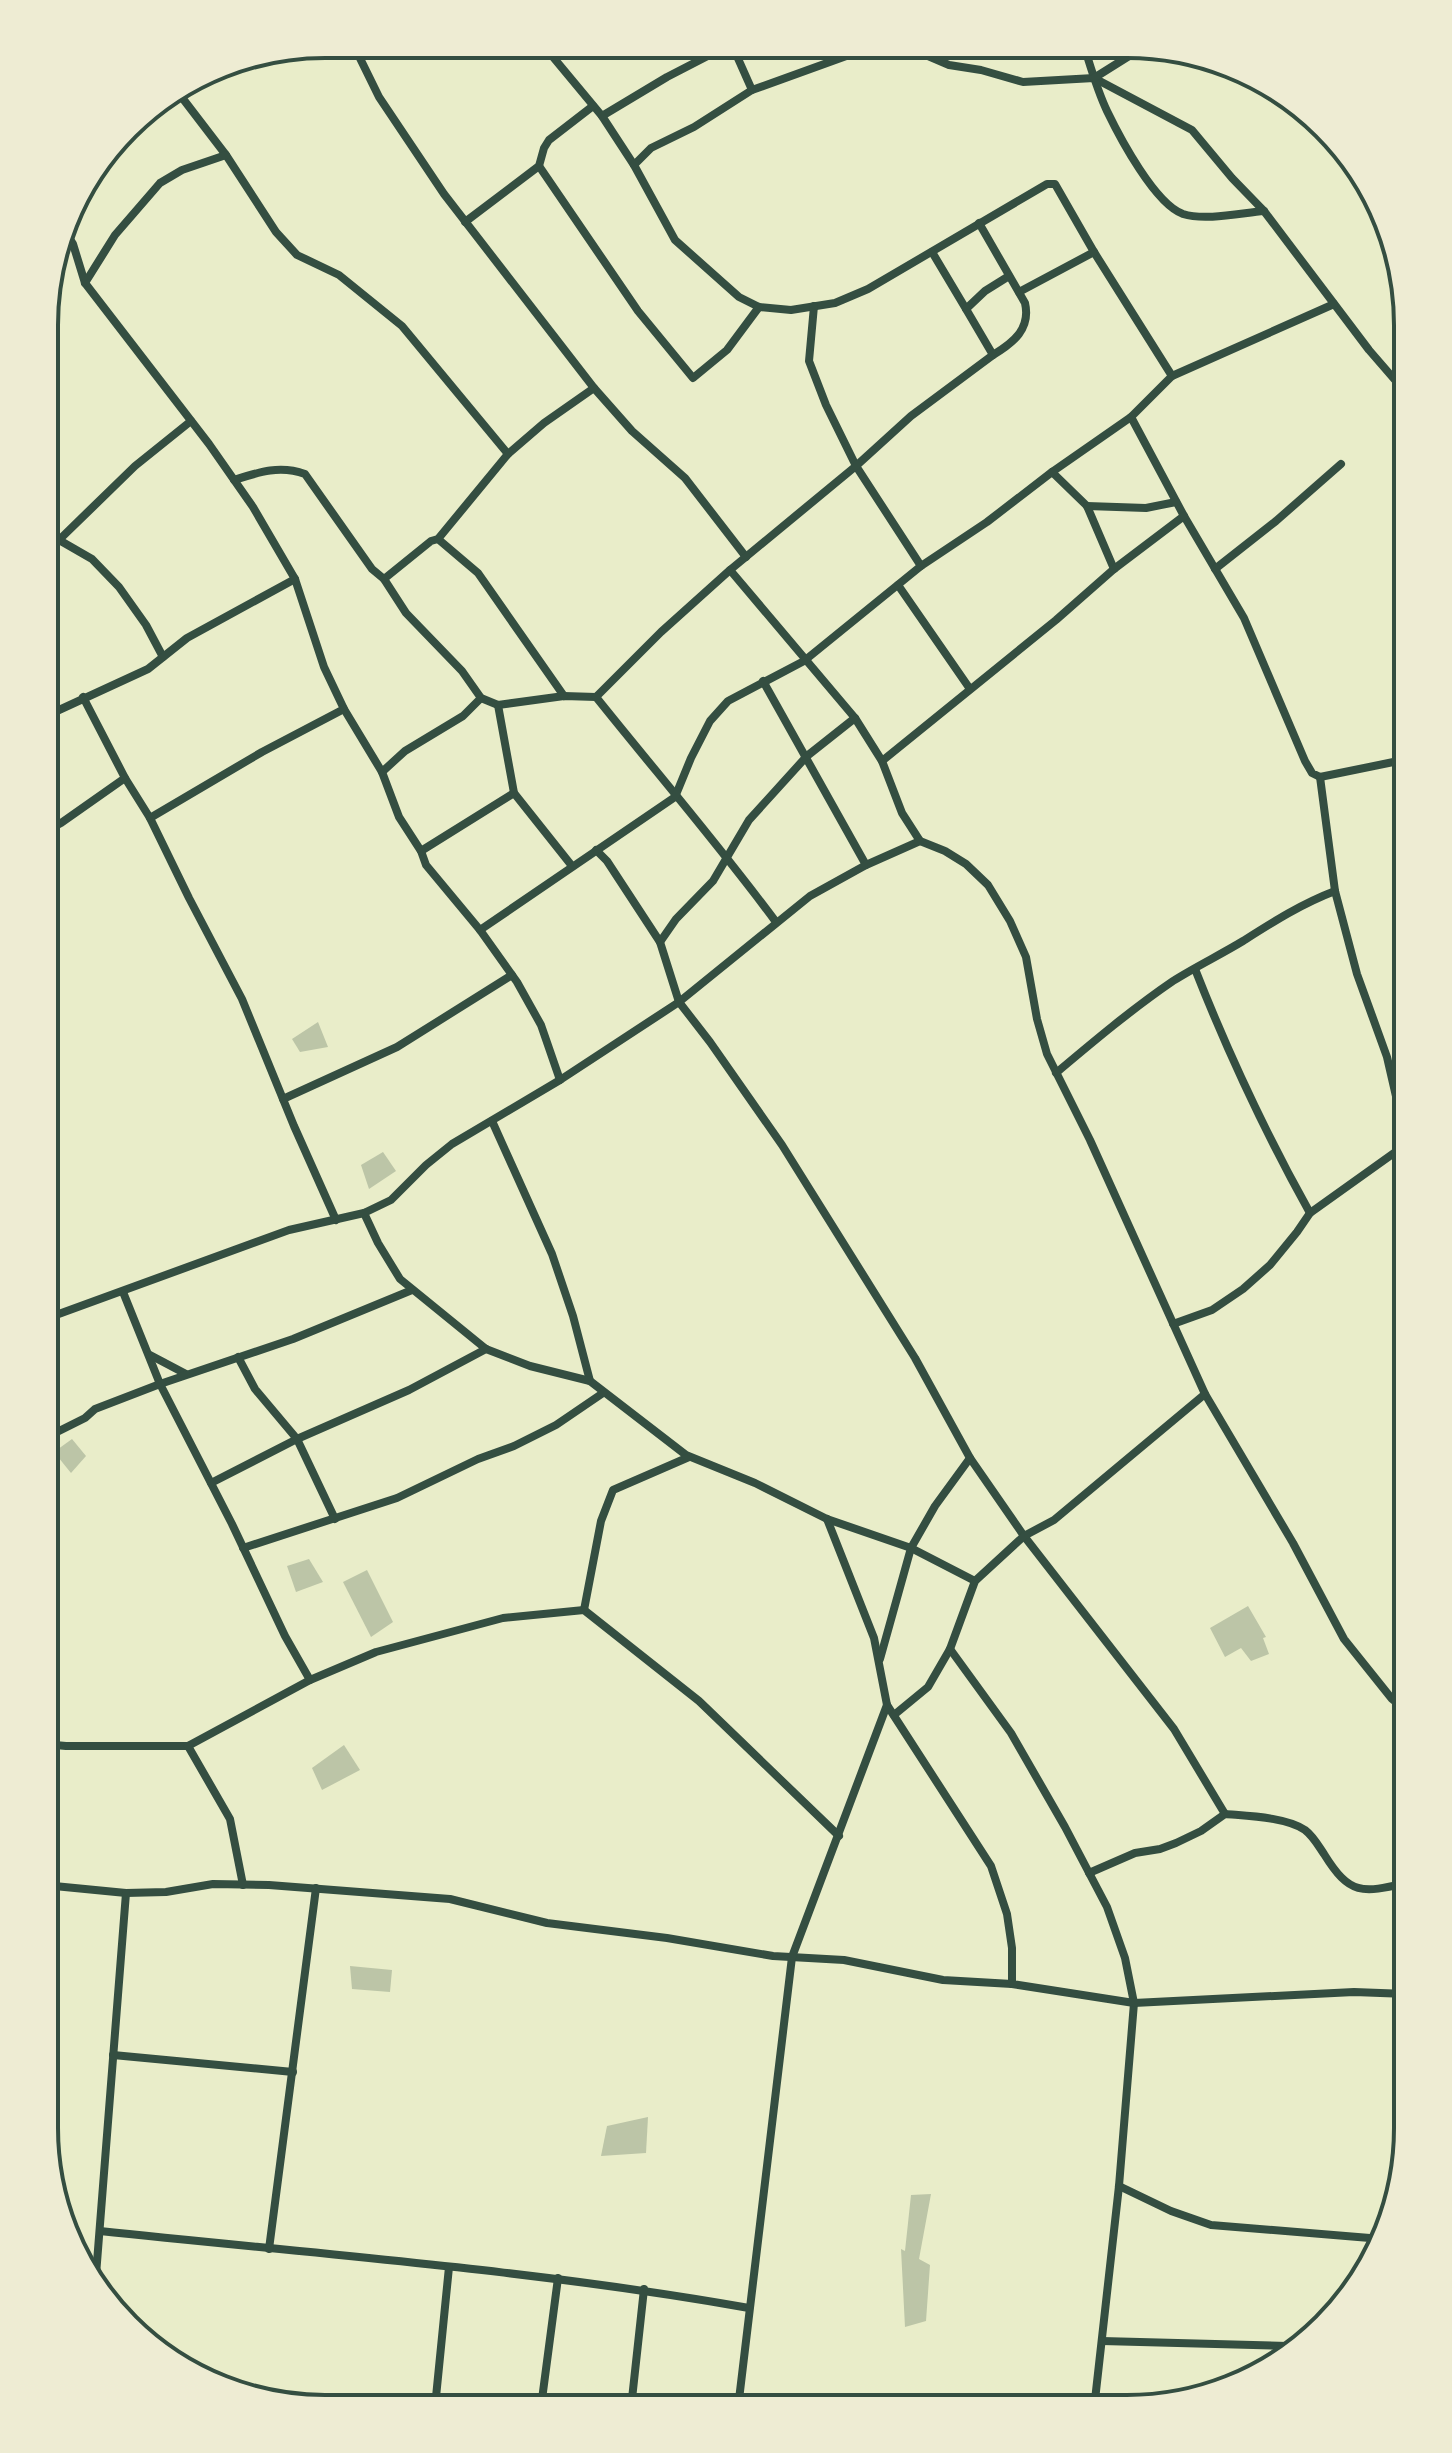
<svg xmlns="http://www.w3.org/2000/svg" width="1452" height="2453" viewBox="0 0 1452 2453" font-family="'Golos Text',sans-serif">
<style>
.building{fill:#bcc5a7}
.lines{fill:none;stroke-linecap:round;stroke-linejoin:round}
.minor{stroke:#344e41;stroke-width:8}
.rim{fill:none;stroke:#344e41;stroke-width:4}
</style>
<rect width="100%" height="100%" fill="#e9edc9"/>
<g class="building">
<path d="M318 1022 328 1047 300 1052 292 1039Z"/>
<path d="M383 1152 396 1171 369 1189 361 1165Z"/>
<path d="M72 1439 86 1456 71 1473 54 1452Z"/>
<path d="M309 1559 323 1582 296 1592 287 1566Z"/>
<path d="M367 1570 393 1622 371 1637 343 1582Z"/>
<path d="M1248 1606 1266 1637 1263 1638 1269 1654 1251 1661 1241 1648 1225 1657 1210 1628Z"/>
<path d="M344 1745 360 1770 322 1790 312 1768Z"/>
<path d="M350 1966 392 1970 390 1992 352 1989Z"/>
<path d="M648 2117 646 2153 601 2156 607 2126Z"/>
<path d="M931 2194 919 2259 930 2265 926 2321 905 2327 901 2249 905 2251 911 2195Z"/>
</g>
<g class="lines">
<g class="minor">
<path d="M353 44 379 97 444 194 594 388 632 431 685 478 746 557"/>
<path d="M543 45 602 116 634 165 675 240 739 297 759 307 791 310 835 303 868 289 1047 184H1055L1094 252 1172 376"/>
<path d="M732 45 752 90 874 46"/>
<path d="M912 46 921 53 949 65 981 70 1023 82 1094 78 1192 130 1232 178 1264 211 1369 350 1408 395"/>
<path d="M1084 46C1091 68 1097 90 1107 111 1120 138 1155 204 1183 214 1205 221 1241 213 1264 211"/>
<path d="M1094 78 1145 46"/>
<path d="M177 91 226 155 276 232 297 255 339 275 402 326 508 454"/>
<path d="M602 116 667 77 729 45"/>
<path d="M634 165 651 148 694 127 752 90"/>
<path d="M539 166 638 311 693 378 727 350 759 307"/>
<path d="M465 222 539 166 544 148 549 140 593 106"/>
<path d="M979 223 1025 303C1031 329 1013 343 993 355"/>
<path d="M64 230 73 244 85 283 209 444 253 507 295 579 324 667 344 709 382 772 399 817 421 851 426 865 480 930 517 982 541 1025 560 1080"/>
<path d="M932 252 966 309"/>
<path d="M85 283 115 235 160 183 182 170 226 155"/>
<path d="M1019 292 1094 252"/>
<path d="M814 306 809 361 826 405 856 466 921 566"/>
<path d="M1131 417 1184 516 1244 618 1305 761 1312 773 1320 777 1408 759"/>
<path d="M1052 472 1087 506 1114 569"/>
<path d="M234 480C259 472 280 465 305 474L372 569 384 579 406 613 462 671 481 698 498 705 564 696 596 697 661 632 730 570 856 466 911 416 993 355 966 309 985 291 1009 276"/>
<path d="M1087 506 1146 508 1176 502"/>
<path d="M438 539 478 573 564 696"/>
<path d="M46 542 59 540 92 559 119 587 146 625 163 657"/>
<path d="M46 549 59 540 135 466 191 421"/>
<path d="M1215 569 1276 521 1341 464"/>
<path d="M730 570 855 718 882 761 902 813 920 841 945 851 966 864 988 885 1010 921 1026 957 1037 1019 1047 1054 1090 1140 1205 1394 1293 1543 1344 1639 1392 1699 1408 1712"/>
<path d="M384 579 431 541 438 539 508 454 544 423 594 388"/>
<path d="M898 585 970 689"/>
<path d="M763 681 866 865"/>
<path d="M83 697 125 778 150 818 189 898 242 999 294 1126 336 1220"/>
<path d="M596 697C656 772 719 845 776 922"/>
<path d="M498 705 514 793 572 866"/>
<path d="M46 716 148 669 187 638 295 579"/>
<path d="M882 761 1056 620 1114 569 1184 516"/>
<path d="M382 772 405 751 463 716 481 698"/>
<path d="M1320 777 1335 891 1357 974 1387 1057 1407 1144"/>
<path d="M150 818 262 752 344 709"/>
<path d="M46 831 61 823 125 778"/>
<path d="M596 850 607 861 660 942 679 1002 710 1042 782 1145 915 1358 970 1458 1024 1536 1174 1729 1225 1814"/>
<path d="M421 851 514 793"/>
<path d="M480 930 675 797 691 758 710 721 728 701 804 661 921 566 987 522 1052 472 1131 417 1172 376 1334 304"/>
<path d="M660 942 676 919 713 881 749 820 807 756 855 718"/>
<path d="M1195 969C1228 1053 1266 1134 1310 1213"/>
<path d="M1056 1073C1094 1041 1132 1009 1173 981 1195 967 1220 955 1243 941 1273 922 1301 904 1335 891"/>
<path d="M283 1099 397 1047 512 975"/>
<path d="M492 1121 552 1254 573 1316 590 1381"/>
<path d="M364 1213 378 1243 400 1279 486 1349 530 1366 590 1381 686 1455 755 1483 827 1519 911 1548 975 1581"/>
<path d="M123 1292 160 1384 232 1524 285 1636 310 1680"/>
<path d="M45 1319 289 1230 364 1213 391 1200 426 1165 452 1144 560 1080 679 1002 810 896 866 865 920 841"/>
<path d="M1173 1324 1212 1310 1243 1289 1270 1265 1297 1232 1310 1213 1408 1143"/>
<path d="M150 1355 186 1374"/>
<path d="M238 1357 255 1389 297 1439 335 1519"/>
<path d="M45 1438 85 1418 95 1409 160 1384 293 1339 412 1290"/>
<path d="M211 1483 297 1439 409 1390 486 1349"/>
<path d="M827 1519 874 1638 887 1705 991 1866 1007 1914 1012 1948V1984"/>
<path d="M243 1548 397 1498 478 1459 514 1446 556 1425 603 1393"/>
<path d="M584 1610 601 1521 613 1490 689 1457"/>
<path d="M950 1649 1011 1733 1065 1827 1107 1907 1125 1958 1134 2003 1119 2186 1094 2409"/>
<path d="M880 1659 911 1548 935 1506 970 1458"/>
<path d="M894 1715 928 1687 950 1649 975 1581 1024 1536 1054 1520 1205 1394"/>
<path d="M44 1744 66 1746H188L310 1680 376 1652 503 1618 584 1610 699 1701 839 1836"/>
<path d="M188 1746 230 1819 243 1885"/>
<path d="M1089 1873 1135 1853 1160 1849 1176 1843 1201 1831 1225 1814C1247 1816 1286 1817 1305 1830 1313 1836 1318 1845 1324 1854 1350 1896 1362 1893 1407 1883"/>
<path d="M44 1885 126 1893 166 1892 213 1884 269 1885 450 1899 547 1923 667 1938 773 1956 844 1960 943 1980 1012 1984 1134 2003 1354 1992 1407 1994"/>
<path d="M113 2055 293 2072"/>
<path d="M1119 2186 1171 2211 1211 2225 1382 2239"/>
<path d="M100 2231C317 2254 535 2270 749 2308"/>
<path d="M269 2249 316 1888"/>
<path d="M96 2275 126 1893"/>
<path d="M1102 2341 1288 2346"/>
<path d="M435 2407 449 2267"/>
<path d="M541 2407 558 2278"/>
<path d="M631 2408 644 2289"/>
<path d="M738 2408 792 1957 887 1705"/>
</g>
</g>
<path d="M0 0H1452V2453H0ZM325 58H1127A267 267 0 0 1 1394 325V2128A267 267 0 0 1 1127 2395H325A267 267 0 0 1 58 2128V325A267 267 0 0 1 325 58Z" fill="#eeecd3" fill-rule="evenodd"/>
<path class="rim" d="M325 58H1127A267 267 0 0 1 1394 325V2128A267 267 0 0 1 1127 2395H325A267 267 0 0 1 58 2128V325A267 267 0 0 1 325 58Z"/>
</svg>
